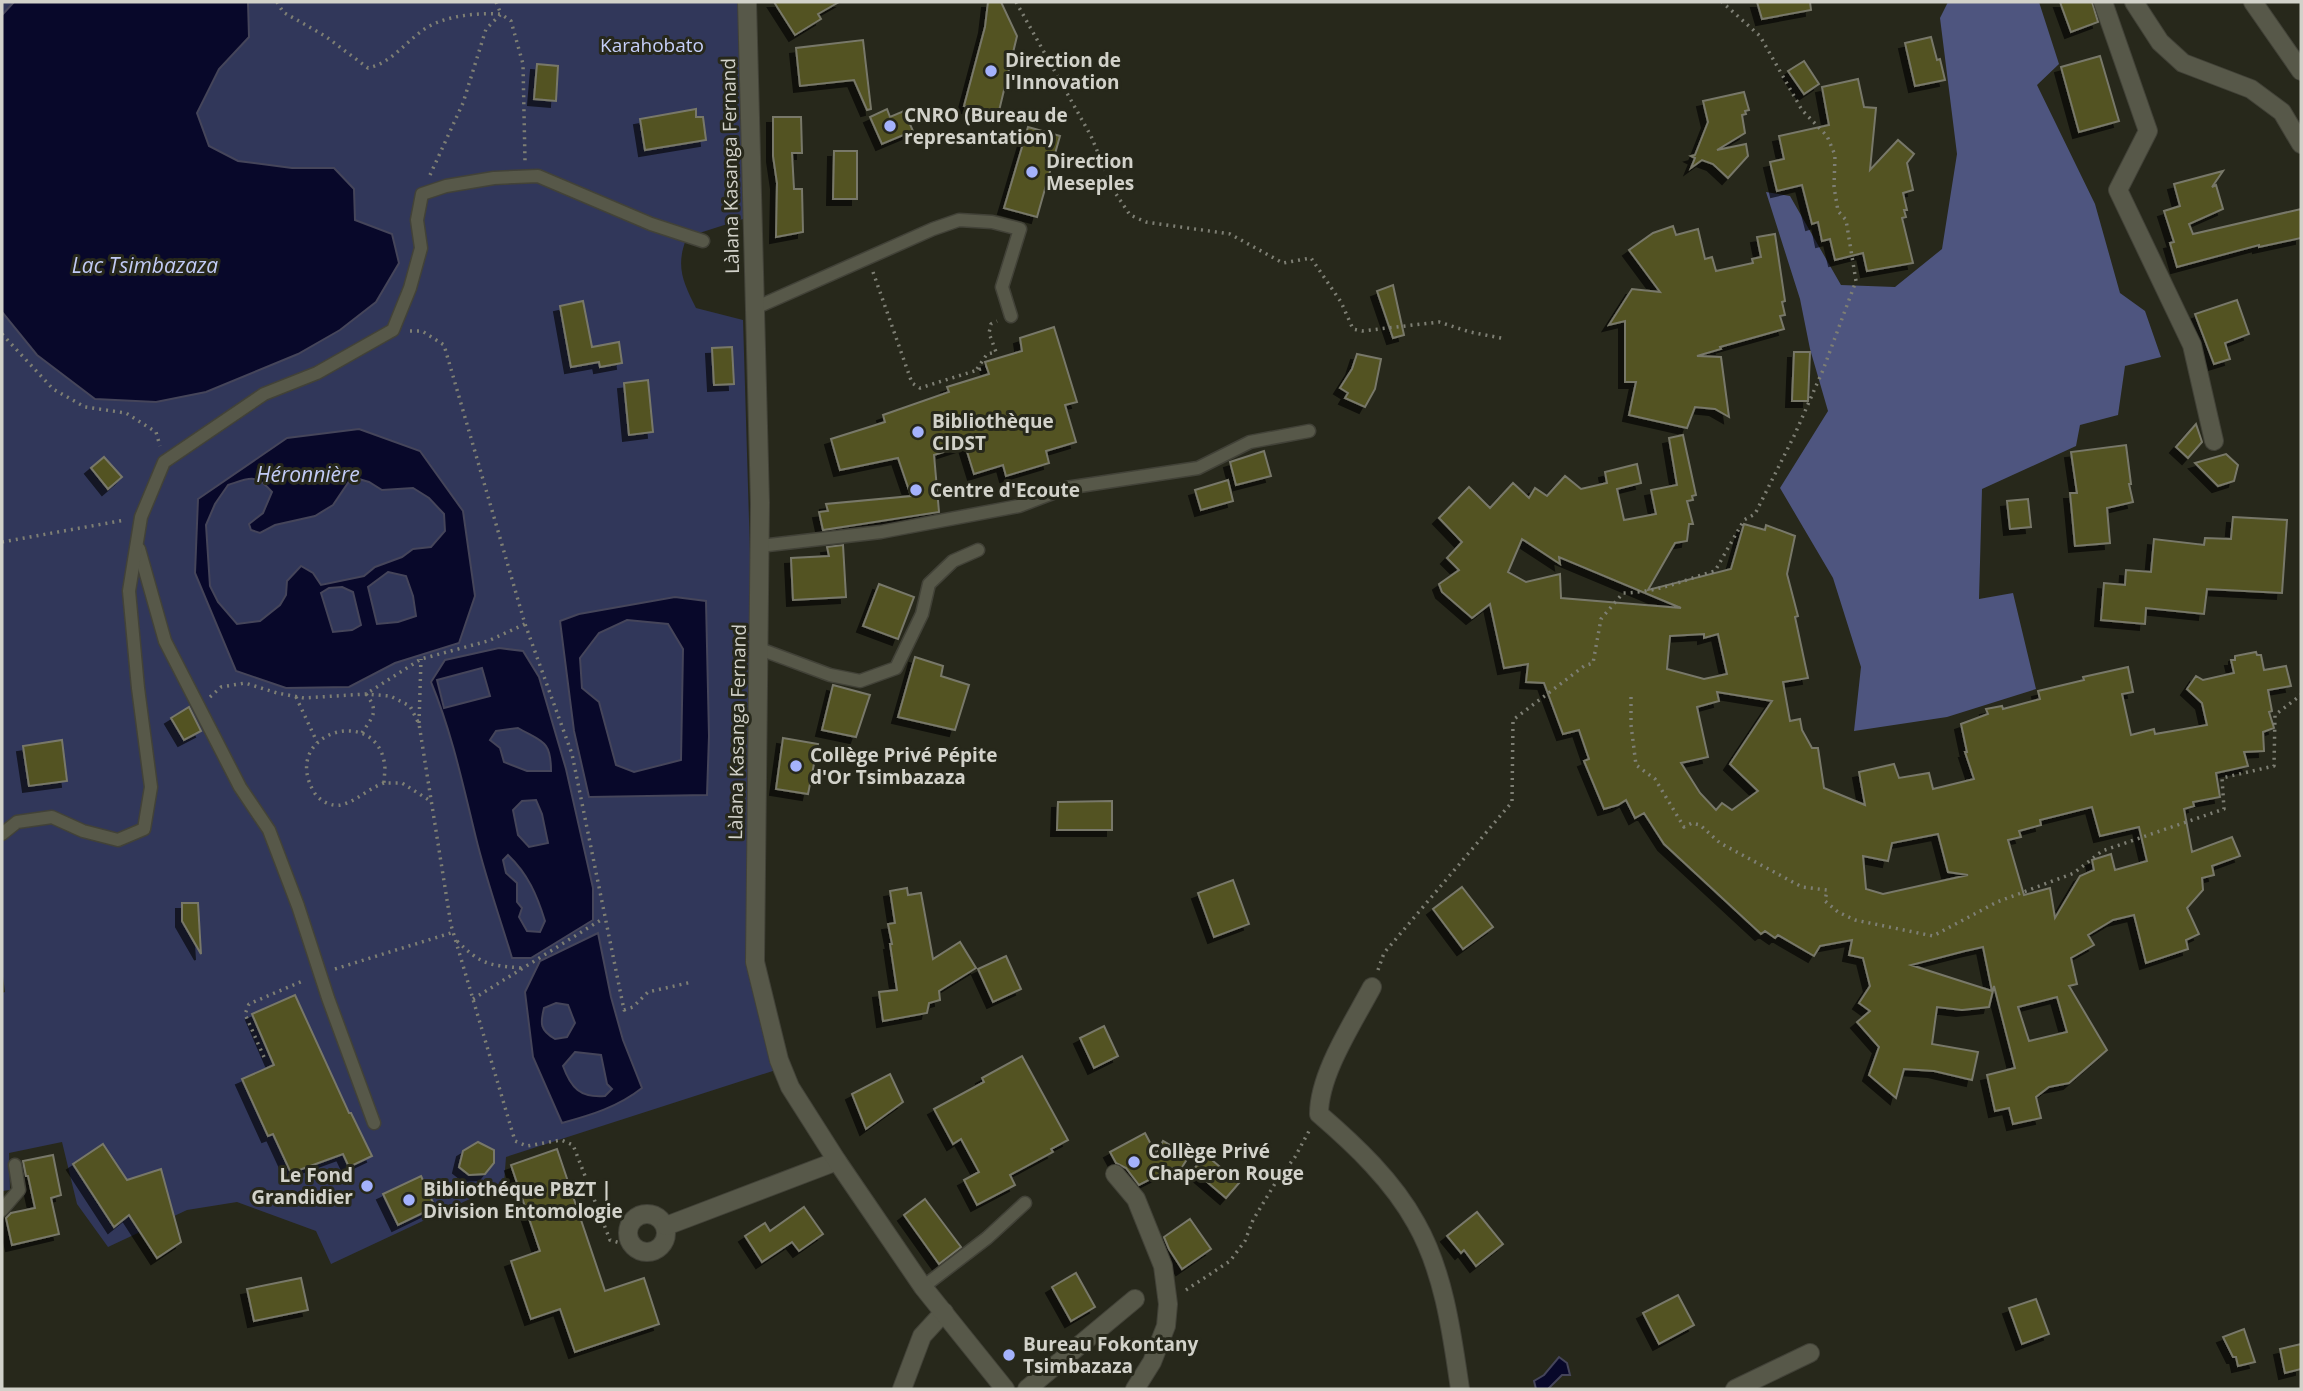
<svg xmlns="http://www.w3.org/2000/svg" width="2303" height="1391" viewBox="0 0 2303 1391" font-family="'Open Sans',sans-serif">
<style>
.green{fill:#31375a}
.forest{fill:#4e557f}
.water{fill:#08082a;stroke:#45455a;stroke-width:2;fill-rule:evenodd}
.building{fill:#525221;stroke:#787869;stroke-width:2;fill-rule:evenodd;filter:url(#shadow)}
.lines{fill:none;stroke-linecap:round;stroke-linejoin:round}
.service-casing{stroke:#424238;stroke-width:15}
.minor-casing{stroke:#424238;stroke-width:20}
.tertiary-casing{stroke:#424238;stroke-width:20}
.path{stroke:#7e7f74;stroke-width:3.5;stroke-dasharray:2 5;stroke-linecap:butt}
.service{stroke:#575849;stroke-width:12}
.minor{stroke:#575849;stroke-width:18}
.tertiary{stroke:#575849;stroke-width:18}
.poi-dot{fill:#a4b2fc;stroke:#27281b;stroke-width:2.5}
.labels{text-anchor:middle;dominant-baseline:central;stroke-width:6;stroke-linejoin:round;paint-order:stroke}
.park-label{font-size:19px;fill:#c6cff9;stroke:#27281b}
.poi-label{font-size:19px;font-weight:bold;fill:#d2d2ca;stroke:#27281b;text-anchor:start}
.street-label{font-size:19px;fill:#d2d2ca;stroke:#27281b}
.water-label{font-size:21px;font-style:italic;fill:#c2cbf5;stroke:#27281b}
</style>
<defs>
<filter id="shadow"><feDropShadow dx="-6" dy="6" stdDeviation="0" flood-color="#0009"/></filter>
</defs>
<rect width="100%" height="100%" fill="#27281b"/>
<path class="green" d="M2 2H745L746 218 687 237C675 266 683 282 696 308L743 320 751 587 746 951 771 1062 776 1070 506 1157 504 1183 331 1264 316 1231 237 1202 187 1210 108 1247 77 1204 62 1142 9 1153 10 1190 2 1191V993L5 992 2 969Z"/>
<path class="forest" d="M1948 2H2039L2059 64 2037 85 2095 204 2120 293 2145 311 2161 357 2125 366 2118 415 2080 425 2076 446 1982 489 1979 599 2013 593 2036 689 1947 717 1854 731 1861 667 1833 578 1780 488 1828 411 1810 349 1800 299 1766 192 1790 196 1841 285 1895 287 1942 249 1957 154 1940 18Z"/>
<g class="water">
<path d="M14 2H248L249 37 219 69 197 113 209 146 238 161 292 168H334L354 189 355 220 392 234 399 263 376 302 340 330 298 354 206 392 156 402 95 399 37 355 2 312V15Z"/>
<path d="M359 429 420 451 463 511 475 596 459 643 395 663 349 687 286 688 236 671 195 573 198 499 287 438ZM352 477 369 482 382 490 413 488 429 498 444 514 445 531 431 547 413 549 402 557 375 567 364 576 321 585 313 573 301 566 287 581 286 595 280 605 260 621 237 624 218 602 210 586 206 525 215 504 228 485C249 478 256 473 272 492L263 513 249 524 251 530 260 533 275 525 315 516 333 505ZM388 572 406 576 413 596 416 616 398 622 377 624 368 587ZM342 587 353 592 361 625 352 630 333 632 321 593 329 588Z"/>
<path d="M675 597 706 601 709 736 707 795 589 797 574 731 560 621 579 614ZM627 620 668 624 683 649 681 760 634 772 616 765 599 702 582 688 580 658 599 633Z"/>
<path d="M499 648 523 651 539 677 566 769 593 888V920L531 958H512C500 918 486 879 476 838 463 785 452 733 431 682L445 660ZM482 668 490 696 444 708 437 680ZM518 728C542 742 551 740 551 771H527L504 762 500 748 490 740 496 731ZM536 800 542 814 548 843 529 847 518 835 513 810 522 801ZM508 855C528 874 537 895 545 921L540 932 527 931 519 917 522 908 517 902V883L506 873 503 860Z"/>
<path d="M598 933 611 997 623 1040 642 1088C618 1107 591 1115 562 1123L533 1057 525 992 540 961ZM556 1003 568 1005 575 1023 567 1037 555 1039C540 1030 540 1024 544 1008ZM575 1052 601 1055 607 1084 612 1089 605 1096C580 1098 571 1088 563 1066Z"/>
<path d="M1559 1357 1567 1363 1570 1375H1562L1548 1389H1536L1534 1381 1544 1375Z"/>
</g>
<g class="building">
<path d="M774 2H839L818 14 821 19 795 35Z"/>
<path d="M988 2H1001L1017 36 998 115 964 106 985 27Z"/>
<path d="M1757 2H1810L1811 10 1762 19Z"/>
<path d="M2060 2H2092L2098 22 2071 32Z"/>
<path d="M1931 37 1937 60 1940 59 1945 80 1915 86 1905 43Z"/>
<path d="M863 40 871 109 867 110 854 80 800 86 796 48Z"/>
<path d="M2100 56 2119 121 2079 132 2061 67Z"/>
<path d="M1804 61 1819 84 1804 94 1788 71Z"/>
<path d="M537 64 558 66 556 101 534 99Z"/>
<path d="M1858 79 1864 107 1876 108 1870 170 1898 140 1914 154 1907 163 1913 190 1903 193 1907 210H1904L1906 217 1902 218 1913 263 1867 271 1863 253 1835 260 1830 239 1822 241 1818 222 1812 224 1802 185 1777 191 1770 162 1784 159 1779 136 1829 125 1822 87Z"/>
<path d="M1744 92 1749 110 1745 111 1746 114 1742 115 1745 133 1717 150 1746 144 1748 156 1728 178 1713 164 1702 160 1691 168 1695 158 1691 156 1695 155 1708 122 1703 101Z"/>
<path d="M696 109V117H703L706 140 645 150 640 119Z"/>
<path d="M887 109 890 117 904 111 913 131 882 144 870 117Z"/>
<path d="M773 117H801L802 153H792L794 189H802L803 232 776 237 777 183 773 156Z"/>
<path d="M1028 127 1060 136 1037 217 1004 208Z"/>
<path d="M834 151H857V199H833Z"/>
<path d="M2223 171 2212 187 2216 185 2223 209 2189 224 2193 234 2301 209V238L2259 247V245L2177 267 2170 243 2174 242 2164 211 2180 206 2174 184Z"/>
<path d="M1673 226 1676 235 1698 229 1705 259 1712 257 1716 271 1753 263 1752 259 1761 257 1757 237 1775 234 1785 301 1782 302 1785 315 1780 316 1784 329 1720 347 1721 349 1697 356 1721 357 1729 417 1715 409 1695 407 1687 428 1629 415 1636 382H1625V321L1609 325 1632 289 1660 292 1629 250 1653 233Z"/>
<path d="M1393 285 1404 335 1393 338 1377 291Z"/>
<path d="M2237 300 2249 334 2225 343 2230 359 2214 364 2195 314Z"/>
<path d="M583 301 592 347 619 342 622 363 600 367 599 362 571 367 560 306Z"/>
<path d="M1054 327 1077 402 1065 405 1076 442 1046 451 1049 463 1006 476 1003 465 974 474 965 445 934 455 939 512 823 530 819 512 828 511 826 504 911 496 898 458 840 470 831 439 885 422 883 415 949 392 947 387 989 374 985 362 1022 351 1020 338Z"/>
<path d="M732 347 734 384 714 385 712 348Z"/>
<path d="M1794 352H1810L1808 401H1792Z"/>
<path d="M1357 354 1381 359 1375 389 1365 407 1345 398 1348 393 1340 388 1352 369Z"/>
<path d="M648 380 653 432 629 435 624 383Z"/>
<path d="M2196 424 2202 442 2188 458 2176 447Z"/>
<path d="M1683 435 1696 495 1692 496 1693 500 1687 501 1693 524H1689L1687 541 1675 543 1648 590 1731 569 1744 524 1765 530 1766 525 1795 536 1787 574 1798 616 1795 617 1808 678 1783 682 1790 721 1800 719 1802 730 1812 748H1818L1824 788 1865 805 1859 772 1894 764 1899 778 1929 773 1933 789 1974 779 1965 752H1967L1961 724 1988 714 1986 709 2002 706 2003 709 2040 699 2038 691 2084 680 2083 677 2128 667 2133 692 2122 694 2131 735 2154 729 2155 734 2207 725 2202 703 2187 689 2196 676 2203 680 2234 673 2231 660H2235V656L2256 652 2257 655H2261L2264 670 2286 666 2291 686 2268 690 2272 711 2269 712 2274 728 2263 732 2264 751 2244 752 2248 766 2216 773 2220 797 2193 802 2194 806 2184 809 2192 852 2232 837 2240 856 2212 866 2214 875 2202 878 2203 890 2187 908 2199 934 2186 940 2188 949 2146 963 2134 915 2113 920 2088 935 2094 945 2071 958 2077 984 2069 986 2107 1050 2069 1083 2049 1087 2036 1097 2041 1118 2013 1124 2009 1108 1995 1111 1987 1075 2015 1068 1994 986 1989 1007 1962 1010 1937 1007 1932 1044 1978 1052 1972 1080 1934 1071 1904 1069 1896 1098 1869 1075 1879 1047 1857 1022 1870 1011 1859 1003 1870 986 1863 958 1849 955 1852 940 1820 946 1814 956 1778 935 1775 938 1765 931 1761 934 1664 844 1644 813 1635 818 1626 800 1618 805 1604 809 1584 761 1589 759 1579 730 1563 734 1544 683 1526 682 1528 664 1504 668 1490 604 1472 618 1442 592 1439 584 1459 570 1447 558 1462 542 1439 518 1469 487 1490 508 1513 483 1529 498 1535 488 1547 496 1565 476 1581 489 1607 483 1605 472 1637 464 1641 483 1617 489 1624 520 1656 514 1651 490 1677 485 1669 438ZM1522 539 1560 564 1559 557 1681 608 1561 598 1560 574 1526 582 1508 572ZM1704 634V638L1718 634 1727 674 1704 679 1667 669 1670 636ZM1717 692 1772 701 1730 764 1758 791 1732 810 1722 803 1716 810 1700 793 1681 763 1708 757 1697 707 1719 701ZM2092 807 2100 836 2139 827 2147 861 2115 870 2111 854 2092 860 2094 870 2080 876 2055 918 2050 888 2024 895 2008 840 2021 837 2019 831 2041 825 2040 820ZM1938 834 1948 872 1968 875 1883 894 1866 889 1863 856 1888 861 1892 843ZM1983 947 1992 991 1911 965 1965 951ZM2057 997 2067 1032 2029 1041 2018 1007Z"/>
<path d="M2126 445 2131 484H2129L2133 502 2107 508 2110 543 2075 546 2070 493H2077L2071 452Z"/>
<path d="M1264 451 1271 476 1236 485 1230 462Z"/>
<path d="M2226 454 2238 465 2234 481 2218 486 2195 463Z"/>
<path d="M104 457 122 477 108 489 91 468Z"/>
<path d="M1228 480 1233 501 1201 510 1195 490Z"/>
<path d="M2028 499 2031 527 2010 529 2007 501Z"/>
<path d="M2233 517 2287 520 2282 593 2207 589 2204 614 2146 608 2145 624 2101 620 2104 583 2125 585 2126 570 2151 572 2154 539 2204 545 2205 538 2231 539Z"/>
<path d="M843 545 846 597 793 600 791 558 829 556 827 547Z"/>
<path d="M879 584 914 597 898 639 863 626Z"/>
<path d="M915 657 943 666 941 676 969 685 955 730 898 717Z"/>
<path d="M833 685 870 695 856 737 822 730Z"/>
<path d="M189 707 201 731 184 740 171 718Z"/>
<path d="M783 738 818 744 808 794 776 789Z"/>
<path d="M62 740 67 781 29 786 23 746Z"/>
<path d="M1112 801V830H1057L1058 802Z"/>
<path d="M1233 880 1249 924 1214 937 1198 893Z"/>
<path d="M1462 887 1493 927 1463 949 1433 909Z"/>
<path d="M907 888 908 895 921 893 933 959 960 942 976 968 939 991 940 1000 929 1003 927 1013 883 1021 879 992 897 990 890 944H892L888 924 895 923 890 891Z"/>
<path d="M182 903H198L201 954 182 921Z"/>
<path d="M1006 956 1021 989 993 1002 978 969Z"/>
<path d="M295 995 349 1113H351L372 1156 349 1167 343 1154 291 1173 273 1134 268 1136 242 1079 274 1065 252 1014Z"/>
<path d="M1104 1026 1118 1056 1094 1068 1080 1038Z"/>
<path d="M1022 1056 1068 1140 1051 1149 1053 1152 1010 1175 1015 1185 977 1205 964 1180 979 1172 961 1139 953 1144 934 1109 984 1082 982 1078Z"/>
<path d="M890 1074 903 1102 866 1129 852 1094Z"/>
<path d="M1145 1133 1156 1154 1163 1141 1189 1156 1179 1172 1172 1168 1139 1185 1126 1168 1116 1163 1110 1152Z"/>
<path d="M478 1142 494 1150V1163L485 1174 469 1175 459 1167 463 1151Z"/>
<path d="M103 1144 127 1180 161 1169 181 1242 157 1258 129 1215 114 1227 73 1164Z"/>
<path d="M557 1149 605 1291 644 1278 659 1324 575 1352 560 1309 531 1319 511 1261 540 1251 511 1165Z"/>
<path d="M53 1155 61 1195 51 1198 59 1234 12 1245 6 1218 11 1213 35 1208 28 1176H26L23 1161Z"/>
<path d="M1206 1155 1239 1183 1226 1198 1193 1170Z"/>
<path d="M421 1176 435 1207 398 1225 383 1194Z"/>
<path d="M925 1199 961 1247 939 1264 904 1215Z"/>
<path d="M804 1207 823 1234 799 1251 792 1242 762 1262 745 1236 765 1223 770 1231Z"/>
<path d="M1477 1212 1503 1244 1476 1266 1464 1250 1461 1253 1447 1236Z"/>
<path d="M1190 1219 1211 1249 1182 1269 1169 1249 1164 1237Z"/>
<path d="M1076 1273 1095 1307 1071 1321 1052 1287Z"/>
<path d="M301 1278 308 1310 254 1321 247 1289Z"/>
<path d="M1678 1295 1694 1325 1659 1344 1643 1313Z"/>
<path d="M2036 1299 2049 1334 2022 1344 2009 1308Z"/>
<path d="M2244 1329 2255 1362 2238 1366 2236 1357H2233L2223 1337Z"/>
<path d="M2301 1344V1369L2285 1373 2280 1349Z"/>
</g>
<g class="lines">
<g class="service-casing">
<g id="service">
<path d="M755 308 933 229 959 220 992 222 1020 229 1002 287 1011 316"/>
<path d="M760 546 881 532 1019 506 1066 488 1198 468 1250 442 1309 431"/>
<path d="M139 549 165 641 240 787 269 830 298 906 328 998 374 1123"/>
<path d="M760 649 830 675 860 681 896 668 922 614 929 584 953 561 978 550"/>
<path d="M2 834 17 822 52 817 83 831 118 840 144 829 151 787 138 688 129 591 141 517 164 462 264 394 317 373 393 330 410 288 421 248 417 220 422 194 446 186 494 178 538 176 651 224 703 241"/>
<path d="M2 1210 19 1190 15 1165"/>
<path d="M923 1287 987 1238 1025 1203"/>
</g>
</g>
<g class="minor-casing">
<g id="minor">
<path d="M2103 2 2148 131 2118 190 2192 345 2214 441"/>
<path d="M2134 2 2160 42 2183 63 2251 89 2282 112 2301 144"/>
<path d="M2253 2 2301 71"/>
<path d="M1372 987C1353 1023 1319 1074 1319 1114 1355 1145 1393 1181 1416 1223 1444 1272 1452 1334 1460 1389"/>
<path d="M1115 1174 1136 1199 1163 1266 1168 1304 1166 1326 1152 1362 1135 1389"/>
<circle cx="647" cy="1233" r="19"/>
<path d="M666 1226 837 1161"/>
<path d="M902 1389 922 1336 944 1312"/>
<path d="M1027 1389 1135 1299"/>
<path d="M1735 1389 1810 1353"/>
</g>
</g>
<g class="tertiary-casing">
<path id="tertiary" d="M747 2 760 503 755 962 779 1060 790 1087 837 1161 923 1287 1005 1389"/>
</g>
<g class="path">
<path d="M277 2 283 12 325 36 368 68C392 63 406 41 426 28 448 15 476 13 501 14L496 2"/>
<path d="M1016 2 1091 136 1114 191 1130 215 1146 222 1230 234 1283 263 1311 258 1341 302 1353 329 1362 331 1439 322 1470 332 1506 339"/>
<path d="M430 175 463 103 486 29 501 14 511 21 523 64 525 161"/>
<path d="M873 272 912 383 920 388 987 367"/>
<path d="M410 331H422L444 345 525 624 572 754 624 1010 633 1007 648 992 692 982"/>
<path d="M2 334 53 389 85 407 126 413 156 432 160 446"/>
<path d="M977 369 987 354 996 352 989 333 991 324 997 321"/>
<path d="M2 542 125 520"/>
<path d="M210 697 221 687 245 683 277 693 304 698 366 694 390 696 410 706 419 724 451 925 515 1141 527 1146 561 1140 573 1145 610 1240 620 1243 628 1240"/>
<path d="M296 697 317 742"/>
<path d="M1631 697V725L1636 765 1655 779 1684 827 1692 823 1700 825 1720 843 1802 887 1827 890 1825 901 1838 912 1855 920 1933 936 1997 902 2074 873 2102 851 2224 809 2222 778 2274 766 2275 715 2301 695"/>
<path d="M419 723 421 659"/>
<path d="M362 733C372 717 380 712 366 694L421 659 488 641 525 624"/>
<path d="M384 783C369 788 357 801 341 805 332 807 319 801 314 792 280 734 373 705 384 761 386 768 384 776 384 783H402L432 802"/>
<path d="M457 941C482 965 488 965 521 968"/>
<path d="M335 969 454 932"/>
<path d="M1378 970 1384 953 1512 802 1513 720 1584 666 1593 663 1601 619 1623 593C1660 592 1680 581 1715 571L1744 520 1755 514 1795 434 1823 370 1856 281 1846 220 1838 211 1834 187 1835 155 1827 136 1802 110 1760 36 1722 2"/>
<path d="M473 999 604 918"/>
<path d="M264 1057 245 1014 249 1004 305 980"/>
<path d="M1186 1290 1230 1261 1245 1241 1253 1220 1276 1182 1295 1157 1309 1131"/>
</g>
<use href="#service" class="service"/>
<use href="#minor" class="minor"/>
<use href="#tertiary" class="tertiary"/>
</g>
<g class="poi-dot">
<circle cx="991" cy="71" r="7"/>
<circle cx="890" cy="126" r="7"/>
<circle cx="1032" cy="172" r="7"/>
<circle cx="918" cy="432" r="7"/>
<circle cx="916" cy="490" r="7"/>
<circle cx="796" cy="766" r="7"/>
<circle cx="1134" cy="1162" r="7"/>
<circle cx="367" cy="1186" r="7"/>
<circle cx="409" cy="1200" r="7"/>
<circle cx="1009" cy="1355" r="7"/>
</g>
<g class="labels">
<g class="park-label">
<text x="652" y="45">Karahobato</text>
</g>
<g class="poi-label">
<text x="1005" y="60">Direction de<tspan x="1005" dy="22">l'Innovation</tspan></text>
<text x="904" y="115">CNRO (Bureau de<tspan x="904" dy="22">represantation)</tspan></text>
<text x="1046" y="161">Direction<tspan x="1046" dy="22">Meseples</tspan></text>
<text x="932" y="421">Bibliothèque<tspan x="932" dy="22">CIDST</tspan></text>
<text x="930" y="490">Centre d'Ecoute</text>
<text x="810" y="755">Collège Privé Pépite<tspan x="810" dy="22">d'Or Tsimbazaza</tspan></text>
<text x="1148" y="1151">Collège Privé<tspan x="1148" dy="22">Chaperon Rouge</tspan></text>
<text x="353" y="1175" text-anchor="end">Le Fond<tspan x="353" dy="22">Grandidier</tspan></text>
<text x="423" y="1189">Bibliothéque PBZT |<tspan x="423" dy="22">Division Entomologie</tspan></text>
<text x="1023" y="1344">Bureau Fokontany<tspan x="1023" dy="22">Tsimbazaza</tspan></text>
</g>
<g class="street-label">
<text transform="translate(730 166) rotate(-91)">Làlana Kasanga Fernand</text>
<text transform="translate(737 732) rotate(-89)">Làlana Kasanga Fernand</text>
</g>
<g class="water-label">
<text x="145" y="265">Lac Tsimbazaza</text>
<text x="308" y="474">Héronnière</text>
</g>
</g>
<rect width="2303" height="1391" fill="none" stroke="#d2d2ca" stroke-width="7"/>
</svg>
